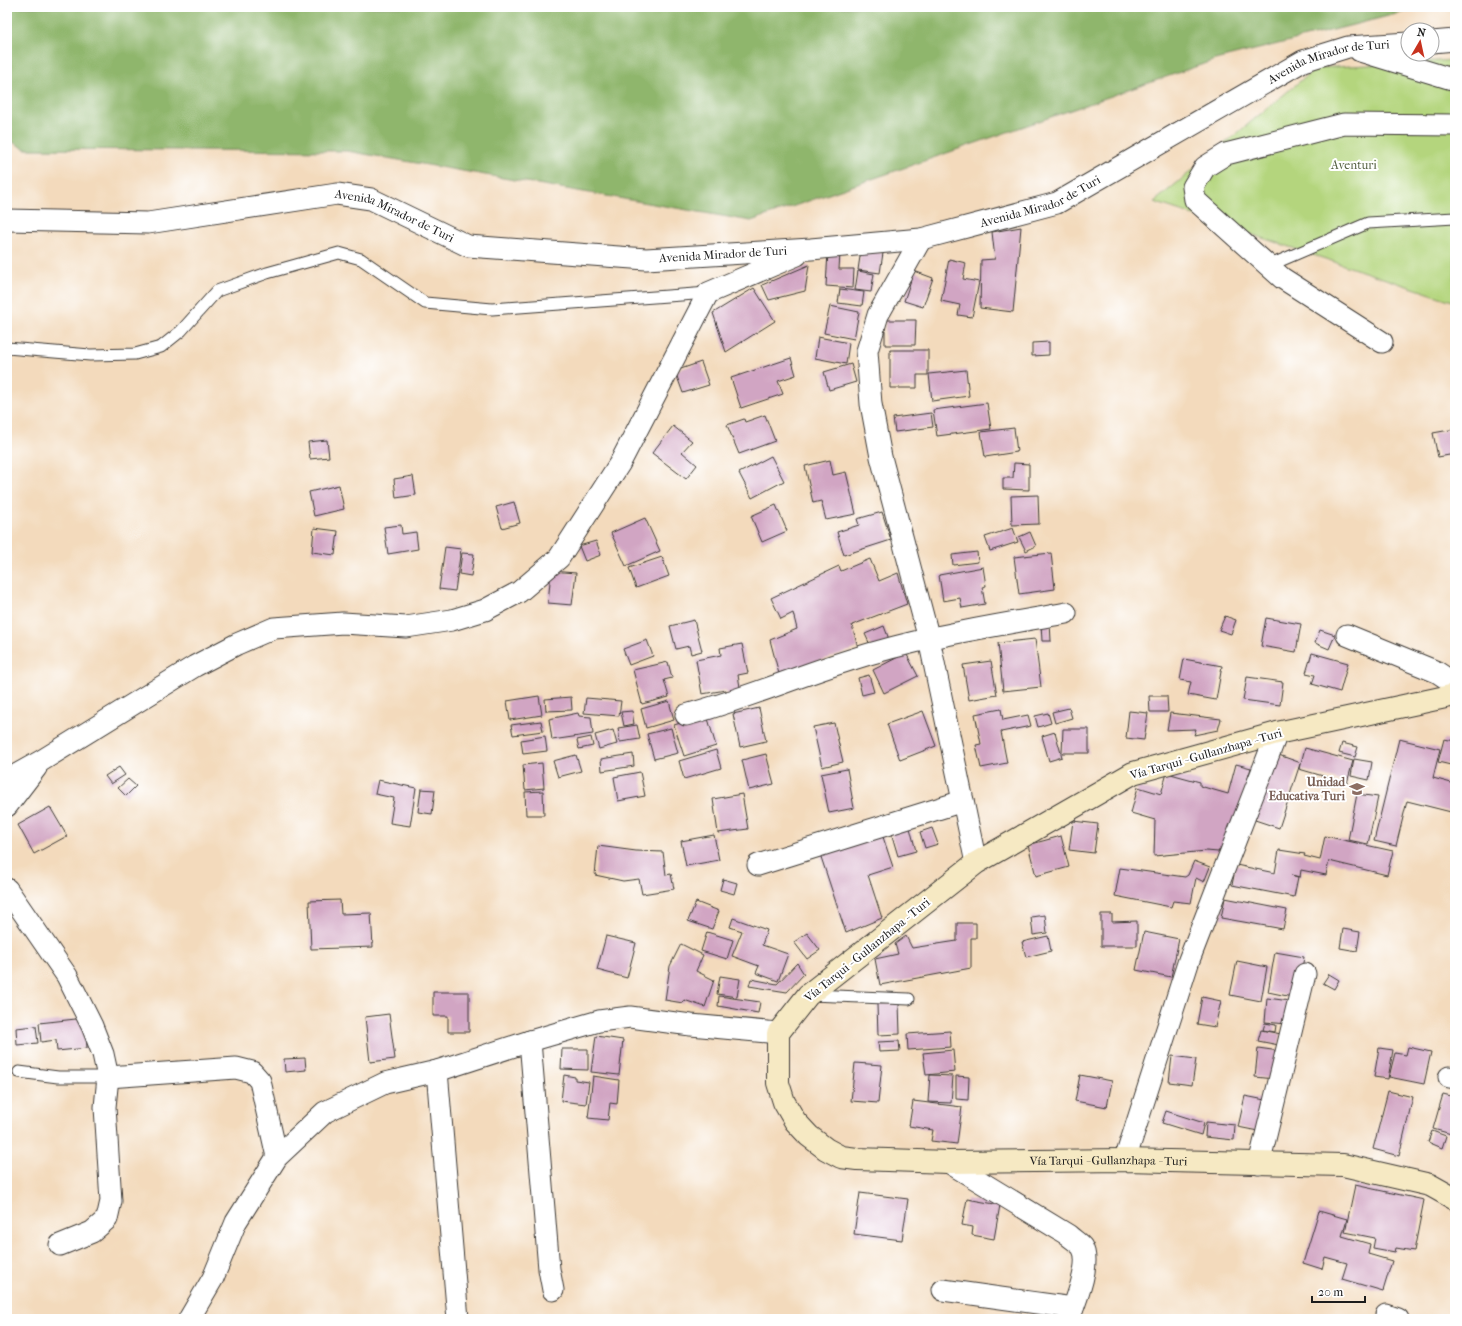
<svg xmlns="http://www.w3.org/2000/svg" width="1462" height="1326" viewBox="0 0 1462 1326" font-family="'IM FELL French Canon',serif">
<style>
.green{fill:#b4d57d;stroke:#68784c}
.forest{fill:#8fb66c;stroke:#566944}
.building{fill:#d1a5c3}
.lines{fill:none;stroke-linecap:round;stroke-linejoin:round}
.lane-casing{stroke:#3c3834;stroke-width:13}
.street-casing{stroke:#3c3834;stroke-width:23}
.secondary-casing{stroke:#3c3834;stroke-width:24}
.lane{stroke:#fff;stroke-width:11}
.street{stroke:#fff;stroke-width:21}
.secondary{stroke:#f6e9c3;stroke-width:22}
.labels{text-anchor:middle;dominant-baseline:central;stroke-width:4;stroke-linejoin:round;paint-order:stroke}
.street-label{font-size:12px;fill:#1c1c1c;stroke:#fff}
.park-label{font-size:12px;fill:#515d3e;stroke:#fff}
.education-label{font-size:12px;font-weight:bold;fill:#785e54;stroke:#fff;text-anchor:end}
</style>
<rect width="100%" height="100%" fill="#fff"/>
<filter id="ink" filterUnits="userSpaceOnUse"><feTurbulence type="fractalNoise" baseFrequency=".025" numOctaves="2"/><feDisplacementMap in="SourceGraphic" scale="8" xChannelSelector="R" yChannelSelector="G"/><feConvolveMatrix kernelMatrix="1 2 1 2 8 2 1 2 1" color-interpolation-filters="sRGB"/></filter>
<filter id="wash" filterUnits="userSpaceOnUse"><feTurbulence type="fractalNoise" baseFrequency=".012" numOctaves="4" result="noise"/><feDisplacementMap in="SourceGraphic" scale="16" xChannelSelector="R" yChannelSelector="G"/><feGaussianBlur stdDeviation="0.9" result="paint"/><feColorMatrix in="noise" values="0 0 0 0 0 0 0 0 0 0 0 0 0 0 0 0 0 1.4 0 .05"/><feComposite in="paint" operator="in"/></filter>
<g filter="url(#wash)">
<rect width="100%" height="100%" fill="#f3dabc"/>
<path class="green" d="M1455 60V302L1154 202 1316 68Z"/>
<path class="forest" d="M7 7H1424L1215 60 751 221 347 151 25 149 7 139Z"/>
<g id="blocks">
<g class="building">
<path d="M1021 227 1013 312 980 308 981 260 995 259 992 232Z"/>
<path d="M861 250 883 253 880 273 858 270Z"/>
<path d="M828 252 840 253 839 269H854L853 288 826 286Z"/>
<path d="M949 259 966 263 963 279 979 282 972 317 958 315 960 305 941 301Z"/>
<path d="M809 265 805 291 769 300 762 285Z"/>
<path d="M858 271 874 274 871 292 855 290Z"/>
<path d="M914 271 933 278 923 307 904 301Z"/>
<path d="M754 288 775 321 726 352 713 313Z"/>
<path d="M840 289 864 292 862 306 838 303Z"/>
<path d="M830 306 859 312 854 339 824 333Z"/>
<path d="M885 320H916L915 345H885Z"/>
<path d="M818 337 849 343 846 364 815 358Z"/>
<path d="M1049 342V355L1032 356V343Z"/>
<path d="M890 350H928V375H917V388H890Z"/>
<path d="M791 358 796 375 778 381 783 394 741 408 731 378Z"/>
<path d="M701 362 709 385 683 393 675 371Z"/>
<path d="M851 364 856 382 829 390 824 372Z"/>
<path d="M966 370 969 396 932 401 929 374Z"/>
<path d="M987 403 991 429 937 436 933 410Z"/>
<path d="M931 413 933 427 895 432 893 418Z"/>
<path d="M765 415 775 441 739 454 727 425 744 419 745 422Z"/>
<path d="M673 426 692 441 682 452 697 465 686 479 652 453Z"/>
<path d="M1014 428 1017 452 985 457 981 432Z"/>
<path d="M1455 429V454L1438 457 1433 433Z"/>
<path d="M327 440 329 457 310 459 308 442Z"/>
<path d="M771 456 784 481 752 498 739 473Z"/>
<path d="M830 460 833 475 846 472 856 514 826 520 821 501 813 503 805 466Z"/>
<path d="M1014 463 1029 464V490L1003 489V478H1013Z"/>
<path d="M413 476 416 495 396 498 394 479Z"/>
<path d="M339 485 344 509 314 516 309 492Z"/>
<path d="M1038 495 1039 524 1012 525 1011 496Z"/>
<path d="M514 502 520 523 502 528 496 507Z"/>
<path d="M776 505 787 531 762 542 751 516Z"/>
<path d="M882 512 891 540 844 555 837 532 859 525 857 519Z"/>
<path d="M645 518 660 551 626 566 611 533Z"/>
<path d="M401 525 402 534 416 532 418 549 388 554 384 527Z"/>
<path d="M314 528 338 531 335 555 312 552Z"/>
<path d="M1013 528 1018 542 990 551 985 537Z"/>
<path d="M1030 532 1036 546 1026 551 1019 537Z"/>
<path d="M596 541 601 555 585 561 579 546Z"/>
<path d="M445 547 461 549 455 591 439 589Z"/>
<path d="M977 552 978 562 953 565 952 555Z"/>
<path d="M462 553 474 554 471 576 459 574Z"/>
<path d="M1051 553 1055 589 1019 594 1014 557Z"/>
<path d="M662 557 669 576 636 588 629 568Z"/>
<path d="M870 559 879 581 898 573 907 604 852 625 858 648 779 674 770 640 797 629 793 613 781 619 771 598 839 566 841 571Z"/>
<path d="M983 567 986 586 982 587 985 604 962 608 960 598 943 601 939 575Z"/>
<path d="M551 571 576 573 572 605 548 603Z"/>
<path d="M1225 616 1236 620 1231 634 1219 630Z"/>
<path d="M1266 618 1301 624 1296 652 1261 646Z"/>
<path d="M694 620 702 651 691 654 689 646 676 649 670 626Z"/>
<path d="M1050 622 1051 641H1042L1041 623Z"/>
<path d="M884 626 890 642 872 649 865 634Z"/>
<path d="M1320 630 1335 635 1329 649 1315 643Z"/>
<path d="M1035 639 1041 687 1003 691 998 643Z"/>
<path d="M647 640 653 656 629 665 623 649Z"/>
<path d="M742 644 748 673 738 675 741 693 727 695 726 690 702 694 696 660 721 655 720 648Z"/>
<path d="M906 653 918 676 884 693 873 670Z"/>
<path d="M1312 653 1348 663 1340 692 1312 684 1315 675 1306 673Z"/>
<path d="M1184 659 1222 666 1216 700 1188 695 1191 682 1180 680Z"/>
<path d="M991 661 997 695 969 700 963 665Z"/>
<path d="M668 662 672 678 664 680 669 697 642 704 633 670Z"/>
<path d="M869 675 874 692 862 695 858 678Z"/>
<path d="M1247 677 1283 682 1280 705 1243 700Z"/>
<path d="M539 696 542 715 510 720 507 701Z"/>
<path d="M1149 696H1167L1168 712H1150Z"/>
<path d="M571 697 572 710 546 711 545 699Z"/>
<path d="M586 698 621 701 619 716 584 713Z"/>
<path d="M669 701 674 720 646 728 641 709Z"/>
<path d="M759 708 766 741 740 747 733 714Z"/>
<path d="M1069 708 1072 718 1055 723 1052 712Z"/>
<path d="M1001 709 1003 720 1028 715 1031 726 1001 732 1007 763 981 768 976 745 981 744 975 714Z"/>
<path d="M632 711 634 724 624 726 621 712Z"/>
<path d="M923 711 936 746 900 760 887 724Z"/>
<path d="M1129 711 1148 713 1144 740 1126 738Z"/>
<path d="M578 713 579 716 591 717 593 734 552 740 549 719Z"/>
<path d="M1048 713 1051 723 1038 727 1035 716Z"/>
<path d="M1170 713 1221 719 1218 730 1194 735 1196 729 1167 730Z"/>
<path d="M707 715 716 746 684 756 674 725Z"/>
<path d="M541 721 543 731 513 735 511 725Z"/>
<path d="M834 723 843 762 822 767 813 727Z"/>
<path d="M637 725 640 739 620 742 618 728Z"/>
<path d="M671 728 678 753 654 759 647 734Z"/>
<path d="M1063 729H1089V753H1062Z"/>
<path d="M613 730 617 744 599 749 595 735Z"/>
<path d="M1055 732 1062 757 1049 761 1042 736Z"/>
<path d="M545 736 547 751 523 754 521 740Z"/>
<path d="M591 737 593 746 579 749 577 740Z"/>
<path d="M1399 739 1440 749 1433 778 1455 784V813L1407 801 1396 846 1374 841Z"/>
<path d="M1444 739 1455 741V766L1438 762Z"/>
<path d="M1342 743 1358 747 1355 757 1339 753Z"/>
<path d="M1305 748 1353 761 1347 783 1299 769 1300 764 1279 828 1255 820 1276 754 1301 763Z"/>
<path d="M716 750 721 768 684 779 679 761Z"/>
<path d="M633 754 634 766 602 771 601 759Z"/>
<path d="M766 754 774 784 749 790 742 760Z"/>
<path d="M576 755 581 771 558 777 553 761Z"/>
<path d="M1354 759 1372 762 1369 780 1351 776Z"/>
<path d="M542 763 544 788 525 790 523 765Z"/>
<path d="M1236 764 1251 768 1234 827 1218 852 1206 851 1154 856 1155 820 1131 813 1138 787 1161 794 1167 773 1200 782V786L1228 794Z"/>
<path d="M119 767 125 775 111 784 105 776Z"/>
<path d="M847 769 854 808 829 813 821 774Z"/>
<path d="M640 772 645 796 618 801 614 777Z"/>
<path d="M128 779 136 786 126 796 118 788Z"/>
<path d="M378 780 416 788 410 826 390 823 394 798 375 794Z"/>
<path d="M421 789 435 790 432 814 418 812Z"/>
<path d="M543 791 544 815H526L525 792Z"/>
<path d="M742 794 748 829 718 833 713 799Z"/>
<path d="M1357 794 1378 797 1368 844 1348 840Z"/>
<path d="M50 807 67 836 34 854 18 825Z"/>
<path d="M1073 821 1098 824 1094 853 1069 850Z"/>
<path d="M909 824 916 851 898 856 890 829Z"/>
<path d="M932 828 938 844 925 848 920 832Z"/>
<path d="M882 834 893 867 868 875 882 918 846 933 820 854Z"/>
<path d="M714 835 719 860 686 866 681 841Z"/>
<path d="M1061 836 1069 867 1036 876 1028 845Z"/>
<path d="M1325 836 1393 851 1387 875 1329 861 1326 875 1301 870 1300 877 1291 875 1298 877 1294 897 1232 885 1236 865 1275 873 1279 850 1305 854 1304 856 1320 860Z"/>
<path d="M598 846 636 851 663 852 666 875 671 874 674 889 642 894 639 879 623 881 595 875Z"/>
<path d="M1194 861 1210 867 1204 882 1196 878 1191 903 1173 901 1171 907 1115 896 1120 868 1185 877 1188 875Z"/>
<path d="M723 879 737 883 734 894 720 890Z"/>
<path d="M1225 898 1287 910 1283 929 1221 918Z"/>
<path d="M340 900 341 914 371 913 373 947 311 949 309 901Z"/>
<path d="M696 902 719 911 712 929 688 921Z"/>
<path d="M1101 914H1112V922L1137 921V946H1101Z"/>
<path d="M1045 915 1047 933 1033 935 1031 917Z"/>
<path d="M733 918 767 930 762 945 788 954 778 981 756 973 759 966 732 956 742 931 730 927Z"/>
<path d="M957 923H976V938H971V968L880 985 875 959 898 954 895 944 906 936 912 948 957 941Z"/>
<path d="M1343 929 1360 932 1357 951 1340 948Z"/>
<path d="M707 932 733 940 727 959 701 951Z"/>
<path d="M1144 932 1179 939 1171 977 1136 970Z"/>
<path d="M807 933 820 950 807 959 794 942Z"/>
<path d="M606 936 636 943 627 978 597 970Z"/>
<path d="M1048 936 1051 951 1026 957 1022 942Z"/>
<path d="M681 944 703 955 696 971 714 980 705 1007 684 1000 683 1003 665 1000 670 966Z"/>
<path d="M1275 952 1304 957 1297 998 1268 992Z"/>
<path d="M1237 961 1267 967 1261 1001 1230 995Z"/>
<path d="M797 963 804 974 787 992 749 986 751 979 777 984Z"/>
<path d="M1329 974 1339 980 1334 989 1323 983Z"/>
<path d="M720 976 740 979 737 997 717 994Z"/>
<path d="M433 992H469V1032H448V1016H433Z"/>
<path d="M719 996 760 1002 758 1013 718 1006Z"/>
<path d="M1202 997 1221 1001 1215 1027 1197 1024Z"/>
<path d="M1267 998 1290 1001 1287 1024 1265 1022Z"/>
<path d="M899 1003 900 1034 878 1035 877 1004Z"/>
<path d="M389 1014 395 1059 370 1062 365 1017Z"/>
<path d="M85 1018 87 1048 57 1051 56 1040 41 1042 39 1023Z"/>
<path d="M1265 1023 1276 1025 1275 1032 1263 1030Z"/>
<path d="M36 1026 38 1043 17 1045 16 1028Z"/>
<path d="M1261 1030 1281 1034 1279 1045 1258 1041Z"/>
<path d="M950 1031 951 1047 908 1050 907 1034Z"/>
<path d="M596 1036 623 1040 619 1075 591 1072Z"/>
<path d="M899 1041 900 1051 879 1052 878 1042Z"/>
<path d="M1408 1047 1431 1052 1424 1084 1389 1077 1395 1053 1406 1055Z"/>
<path d="M1258 1048 1279 1051 1275 1079 1255 1077Z"/>
<path d="M1379 1048 1393 1050 1388 1079 1374 1077Z"/>
<path d="M562 1049H588V1070L561 1069Z"/>
<path d="M953 1050 955 1072 926 1075 923 1053Z"/>
<path d="M1172 1056 1196 1059 1192 1085 1169 1082Z"/>
<path d="M305 1058 306 1070 285 1072 284 1059Z"/>
<path d="M855 1063 882 1065 878 1103 851 1101Z"/>
<path d="M564 1075 575 1077V1080L589 1082 586 1104 561 1101Z"/>
<path d="M930 1075 953 1076 951 1103 928 1102Z"/>
<path d="M1080 1075 1112 1081 1107 1107 1075 1101Z"/>
<path d="M593 1076 619 1080 617 1104 610 1103 608 1120 588 1118Z"/>
<path d="M956 1076 969 1077 968 1100 956 1099Z"/>
<path d="M1388 1091 1413 1097 1399 1156 1373 1149Z"/>
<path d="M1443 1094 1455 1097V1135L1433 1129Z"/>
<path d="M1245 1096 1270 1101 1263 1132 1238 1127Z"/>
<path d="M913 1101 962 1107 957 1144 931 1141 933 1130 909 1126Z"/>
<path d="M1166 1111 1204 1123 1201 1135 1162 1123Z"/>
<path d="M1206 1122 1235 1125 1234 1140 1205 1137Z"/>
<path d="M1432 1131 1446 1136 1442 1148 1428 1142Z"/>
<path d="M1355 1185 1424 1200 1414 1251 1396 1248 1395 1252 1373 1248 1375 1238 1345 1232Z"/>
<path d="M860 1193 908 1199 902 1240 854 1234Z"/>
<path d="M967 1199 1000 1205 994 1239 972 1235 973 1227 962 1225Z"/>
<path d="M1319 1211 1347 1219 1342 1236 1370 1244 1368 1254 1392 1261 1383 1291 1342 1279 1347 1263 1325 1257 1322 1269 1303 1263Z"/>
</g>
</g>
</g>
<g filter="url(#ink)">
<use href="#blocks" fill-opacity="0" stroke="#3c3834" stroke-width="1"/>
<g class="lines">
<g class="lane-casing">
<g id="lane">
<path d="M1268 266 1368 223 1455 218"/>
<path d="M7 348 90 355 135 354 161 347 181 331 217 291 267 273 339 253 361 259 425 303 492 309 708 293"/>
<path d="M811 995 909 999"/>
<path d="M19 1072 58 1077H108"/>
</g>
</g>
<g class="street-casing">
<g id="street">
<path d="M1432 42 1455 40"/>
<path d="M1360 51 1455 80"/>
<path id="s1" d="M7 220 148 223 337 194 371 199 468 246 646 259 811 249 921 239 1057 203 1303 61 1348 47 1408 43"/>
<path d="M921 239 878 315 867 351 871 404 881 457 929 639 976 863"/>
<path d="M1382 342 1282 278 1195 200 1193 187 1205 167 1226 154 1344 124 1455 125"/>
<path d="M1347 635 1437 672 1455 684"/>
<path d="M686 715C742 700 795 677 850 660 920 637 994 626 1066 613"/>
<path d="M7 780 41 761 195 666 237 644 274 628 343 623 406 627 452 620 485 610 519 592 559 558 620 463 708 293 797 255"/>
<path d="M7 806 36 768"/>
<path d="M758 865 963 801"/>
<path d="M7 889 67 976 92 1026 103 1054 108 1077 105 1107 111 1201 107 1219 92 1232 60 1245"/>
<path d="M530 1041 549 1269 553 1290"/>
<path d="M437 1071 458 1319"/>
<path d="M108 1077 236 1068 252 1072 260 1081 277 1157"/>
<path d="M1449 1077 1455 1078"/>
<path d="M1125 1160 1189 960 1277 733"/>
<path d="M948 1162 1068 1235C1072 1239 1079 1243 1082 1247 1092 1263 1075 1303 1069 1319"/>
<path d="M1259 1164 1305 974"/>
<path d="M943 1290 1073 1308"/>
<path d="M1386 1315 1398 1319"/>
<path d="M189 1319 213 1278 236 1222 277 1157 325 1112 385 1083 437 1071 530 1041 599 1021 630 1017 691 1025 778 1033"/>
</g>
</g>
<g class="secondary-casing">
<g id="secondary">
<path id="s2" d="M1455 695 1277 733 1133 773 976 863 808 995 778 1033V1083L784 1102 795 1121 809 1136 826 1149 841 1157 857 1159 948 1162 1125 1160 1343 1165 1430 1185 1455 1199"/>
</g>
</g>
<use href="#lane" class="lane"/>
<use href="#street" class="street"/>
<use href="#secondary" class="secondary"/>
</g>
</g>
<defs>
<g id="school-bare" transform="scale(1.2)"><path d="M0-5L7-2L0 1L-7-2ZM-4 1L0 2.5L4 1V4Q0 6-4 4Z" fill="#8d6e63" stroke="#fff" stroke-width="2.5" paint-order="stroke"/></g>
</defs>
<g fill-rule="evenodd">
<use href="#school-bare" x="1357" y="789"/>
</g>
<g class="labels">
<g class="street-label">
<text stroke="none"><textPath href="#s1" startOffset="1378">Avenida Mirador de Turi</textPath></text>
<text stroke="none"><textPath href="#s1" startOffset="1054">Avenida Mirador de Turi</textPath></text>
<text stroke="none"><textPath href="#s1" startOffset="394">Avenida Mirador de Turi</textPath></text>
<text stroke="none"><textPath href="#s1" startOffset="730">Avenida Mirador de Turi</textPath></text>
<text transform="translate(1206 754) rotate(-16)">Vía Tarqui - Gullanzhapa - Turi</text>
<text transform="translate(867 950) rotate(-39)">Vía Tarqui - Gullanzhapa - Turi</text>
<text stroke="none"><textPath href="#s2" startOffset="1193">Vía Tarqui - Gullanzhapa - Turi</textPath></text>
</g>
<g class="park-label">
<text x="1354" y="165">Aventuri</text>
</g>
<g class="education-label">
<text x="1345" y="782">Unidad<tspan x="1345" dy="14">Educativa Turi</tspan></text>
</g>
</g>
<rect width="1462" height="1326" fill="none" stroke="#fff" stroke-width="24"/>
<g transform="translate(1420 42) rotate(9)"><circle r="19" fill="#ffffff" stroke="#a4a4a4"/>
<path d="M0-3L7 15L0 10L-7 15Z" fill="#c8321e"/>
<text y="-6" font-size="11" font-weight="bold" text-anchor="middle" fill="#1c1c1c">N</text>
</g>
<path d="M1312 1296v6h53v-6" fill="none" stroke="#1c1c1c" stroke-width="2"/>
<text x="1318" y="1296" font-size="12" fill="#1c1c1c" stroke="#ffffff" stroke-width="3" paint-order="stroke">20 m</text>
</svg>
